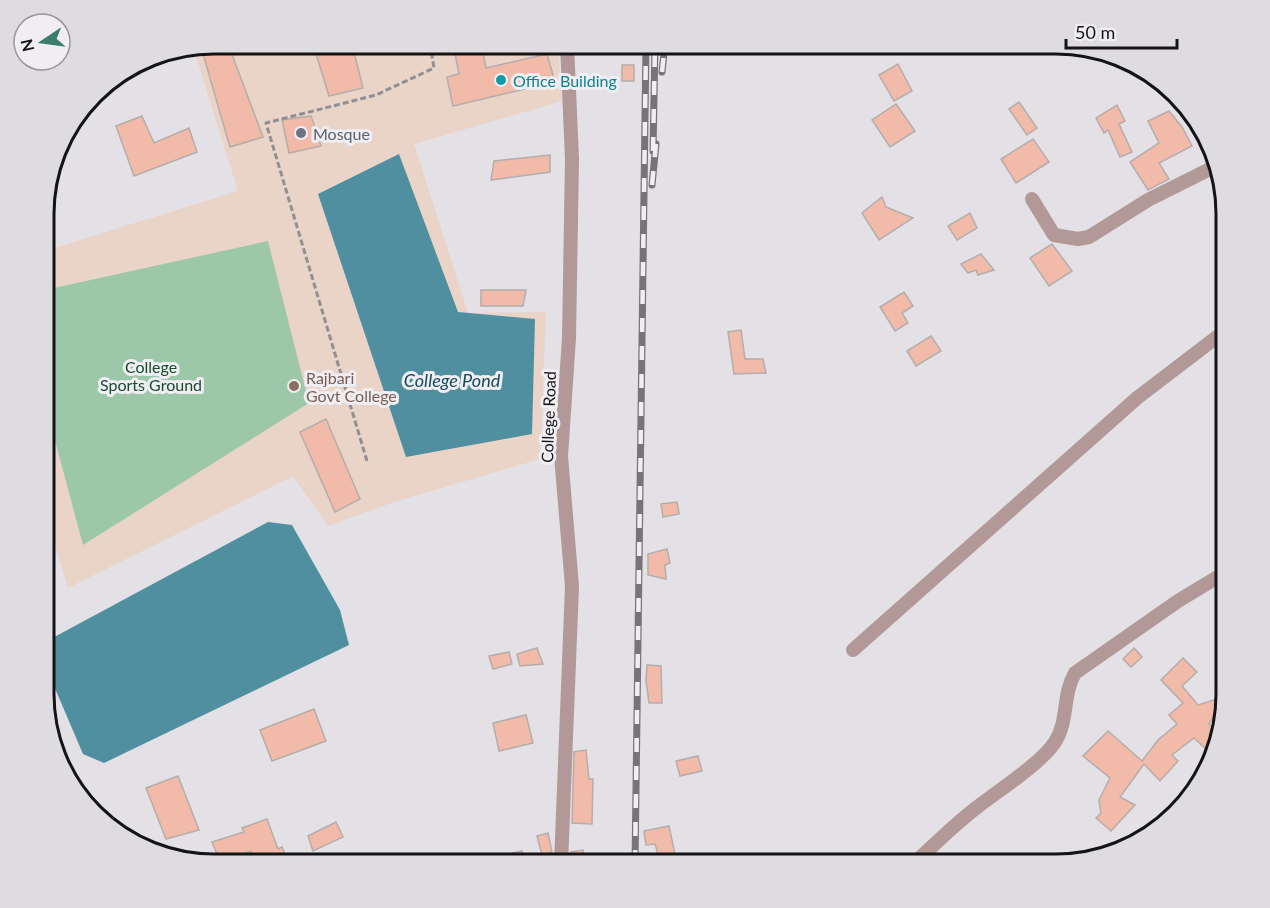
<svg xmlns="http://www.w3.org/2000/svg" width="1270" height="908" viewBox="0 0 1270 908" font-family="Lato,sans-serif">
<style>
.education{fill:#ead3c7}
.green{fill:#9cc8a9}
.water{fill:#508f9f}
.building{fill:#f2bba9;stroke:#b4adab;stroke-width:1.5}
.lines{fill:none;stroke-linecap:round;stroke-linejoin:round}
.path{stroke:#918f93;stroke-width:3;stroke-dasharray:6 3;stroke-linecap:butt}
.street{stroke:#b29896;stroke-width:14}
.rail-casing{stroke:#767478;stroke-width:7}
.rail{stroke:#f0eef3;stroke-width:4.5;stroke-dasharray:14;stroke-linecap:butt}
.culture-dot{fill:#0f9aa8;stroke:#f0eef3;stroke-width:2}
.worship-dot{fill:#6b7280;stroke:#f0eef3;stroke-width:2}
.education-dot{fill:#8d6e63;stroke:#f0eef3;stroke-width:2}
.labels{text-anchor:middle;dominant-baseline:central;stroke-width:6;stroke-linejoin:round;paint-order:stroke}
.culture-label{font-size:16px;fill:#0d838f;stroke:#f0eef3;text-anchor:start}
.worship-label{font-size:16px;fill:#5b616d;stroke:#f0eef3;text-anchor:start}
.park-label{font-size:16px;fill:#154c2c;stroke:#f0eef3}
.education-label{font-size:16px;fill:#785e54;stroke:#f0eef3;text-anchor:start}
.street-label{font-size:16px;fill:#141315;stroke:#f0eef3}
.water-label{font-size:18px;font-style:italic;fill:#144c58;stroke:#f0eef3}
.rim{fill:none;stroke:#141315;stroke-width:3}
</style>
<rect width="100%" height="100%" fill="#e3e0e6"/>
<path class="education" d="M214 44H558L562 101 414 144 468 313 546 312 540 459 394 502 328 526 293 476 68 588 45 512V251L238 191 193 47Z"/>
<path class="green" d="M268 241 309 403 83 545 45 403V290Z"/>
<g class="water">
<path d="M399 154 458 312 535 319 532 434 406 457 318 194Z"/>
<path d="M268 522 292 525 340 610 349 645 104 763 83 754 45 665V642Z"/>
</g>
<g class="building">
<path d="M224 44H228L263 137 230 147 203 54Z"/>
<path d="M313 44H352L363 88 329 96Z"/>
<path d="M453 44H481L486 68 547 54 555 82 453 106 447 77 459 74Z"/>
<path d="M898 64 912 91 894 101 879 75Z"/>
<rect x="622" y="65" width="12" height="16"/>
<path d="M1019 102 1037 128 1027 135 1009 109Z"/>
<path d="M896 104 915 131 890 147 872 120Z"/>
<path d="M1117 105 1125 121 1119 124 1132 152 1120 157 1108 130 1104 133 1096 118Z"/>
<path d="M1169 111 1182 127 1192 146 1159 163 1169 179 1148 190 1130 162 1159 143 1148 121Z"/>
<path d="M142 116 154 143 189 128 197 152 134 176 116 126Z"/>
<path d="M311 116 321 146 289 153 282 120Z"/>
<path d="M1033 139 1049 162 1016 183 1001 159Z"/>
<path d="M550 155V172L491 180 494 161Z"/>
<path d="M882 197 886 207 913 218 879 240 862 213Z"/>
<path d="M970 213 977 228 957 240 948 226Z"/>
<path d="M1052 244 1072 271 1049 286 1030 258Z"/>
<path d="M981 254 994 270 978 275 976 270 968 273 961 264Z"/>
<path d="M481 290H526L523 306H481Z"/>
<path d="M904 292 913 306 902 313 908 323 895 331 880 307Z"/>
<path d="M741 330 745 359H763L766 373 734 374 728 332Z"/>
<path d="M931 336 941 351 916 366 907 351Z"/>
<path d="M326 419 360 499 335 512 300 432Z"/>
<path d="M677 502 679 514 663 517 661 504Z"/>
<path d="M667 549 670 563 665 565 666 579 648 575V554Z"/>
<path d="M537 648 543 664 520 666 517 654Z"/>
<path d="M1134 648 1142 657 1131 667 1123 659Z"/>
<path d="M509 652 512 664 493 669 489 656Z"/>
<path d="M1183 658 1197 672 1182 686 1198 705 1226 696 1209 724 1217 730 1209 752 1194 738 1172 755 1178 761 1160 781 1144 764 1120 797 1135 805 1111 831 1096 818 1101 813 1099 800 1110 778 1083 756 1108 731 1142 761 1158 740 1177 724 1169 715 1183 703 1161 680Z"/>
<path d="M647 665 661 666 662 703H649L646 681Z"/>
<path d="M314 709 326 741 272 761 260 730Z"/>
<path d="M526 715 533 743 499 751 493 723Z"/>
<path d="M586 750 589 779H593L592 824 572 823 574 752Z"/>
<path d="M698 756 702 771 680 776 676 761Z"/>
<path d="M178 776 199 830 166 839 146 788Z"/>
<path d="M267 819 278 849 282 847 289 864H259L256 854 253 855 251 851 221 864 212 842 244 832 242 828Z"/>
<path d="M336 822 343 837 313 851 308 836Z"/>
<path d="M669 826 677 864H661L655 844 646 845 644 831Z"/>
<path d="M548 833 552 852 542 855 537 836Z"/>
<path d="M583 850 585 862 571 864V852Z"/>
<path d="M522 851 525 862 485 864 484 859Z"/>
</g>
<g class="lines">
<path class="path" d="M367 461 266 123 376 95 434 68 430 44"/>
<g class="street">
<path d="M1032 199 1054 235 1078 239 1089 237 1148 200 1216 166"/>
<path d="M853 650 1137 398 1226 330"/>
<path d="M561 864 572 586 561 456 569 338 572 159 567 44"/>
<path d="M913 864C932 847 951 828 971 812 993 794 1041 764 1055 742 1069 720 1062 695 1075 673L1178 601 1226 572"/>
</g>
<g class="rail-casing">
<g id="rail">
<path d="M662 72 665 44"/>
<path d="M653 151 655 44"/>
<path d="M652 185 656 144"/>
<path d="M635 864 646 44"/>
</g>
</g>
<use href="#rail" class="rail"/>
</g>
<circle class="culture-dot" cx="501" cy="80" r="6"/>
<circle class="worship-dot" cx="301" cy="133" r="6"/>
<circle class="education-dot" cx="294" cy="386" r="6"/>
<g class="labels">
<g class="culture-label">
<text x="513" y="80">Office Building</text>
</g>
<g class="worship-label">
<text x="313" y="133">Mosque</text>
</g>
<g class="park-label">
<text x="151" y="366">College<tspan x="151" dy="18">Sports Ground</tspan></text>
</g>
<g class="education-label">
<text x="306" y="377">Rajbari<tspan x="306" dy="18">Govt College</tspan></text>
</g>
<g class="street-label">
<text transform="translate(548 417) rotate(-88)">College Road</text>
</g>
<g class="water-label">
<text x="452" y="380">College Pond</text>
</g>
</g>
<path d="M0 0H1270V908H0ZM214 54H1056A160 160 0 0 1 1216 214V694A160 160 0 0 1 1056 854H214A160 160 0 0 1 54 694V214A160 160 0 0 1 214 54Z" fill="#dedce1" fill-rule="evenodd"/>
<path class="rim" d="M214 54H1056A160 160 0 0 1 1216 214V694A160 160 0 0 1 1056 854H214A160 160 0 0 1 54 694V214A160 160 0 0 1 214 54Z"/>
<g transform="translate(42 42) rotate(257)"><circle r="28" fill="#f0eef3" stroke="#98969a" stroke-width="1.5"/>
<path d="M0-4.5L10 22L0 15L-10 22Z" fill="#3a7d6f"/>
<text y="-9" font-size="16" font-weight="bold" text-anchor="middle" fill="#141315">N</text>
</g>
<path d="M1066 39v9h111v-9" fill="none" stroke="#141315" stroke-width="3"/>
<text x="1075" y="39" font-size="18" fill="#141315" stroke="#f0eef3" stroke-width="4.5" paint-order="stroke">50 m</text>
</svg>
